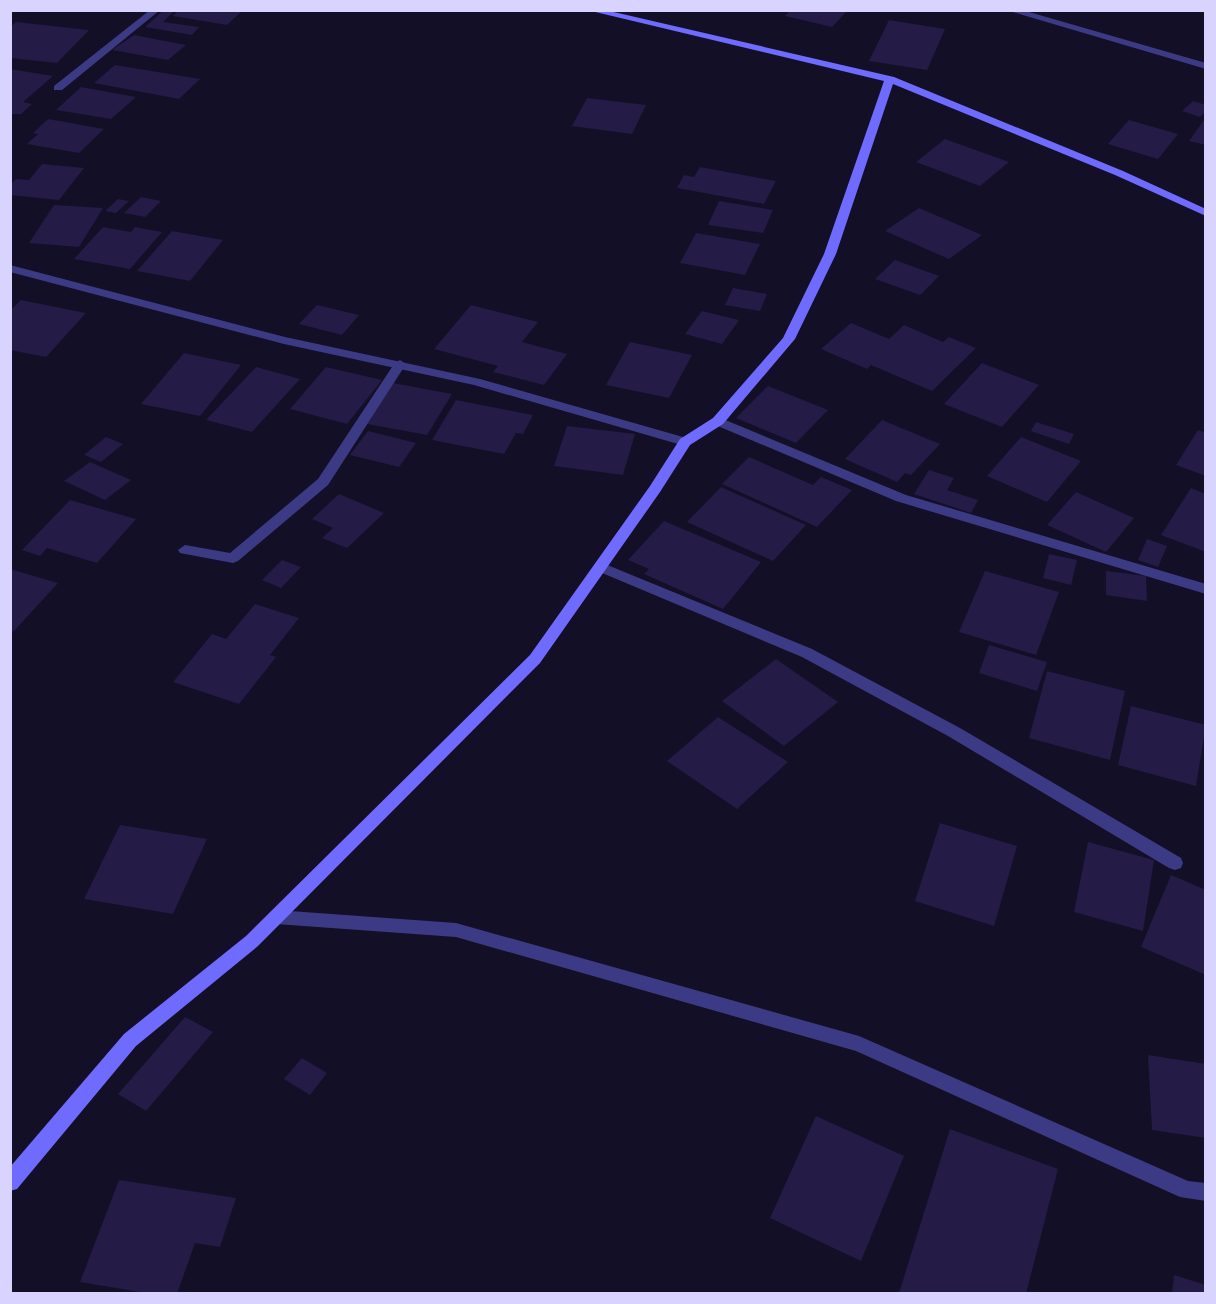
<svg xmlns="http://www.w3.org/2000/svg" width="1216" height="1304" viewBox="0 0 1216 1304" font-family="'DM Sans',sans-serif">
<style>
.building{fill:#241b47}
.lines{fill:none;stroke-linecap:round;stroke-linejoin:round}
.lane{fill:#3d3a85;fill-rule:evenodd}
.street{fill:#3d3a85;fill-rule:evenodd}
.secondary{fill:#6f6bff;fill-rule:evenodd}
</style>
<rect width="100%" height="100%" fill="#130f26"/>
<g class="building">
<path d="M164 10H175L163 22 199 27 192 35 145 27Z"/>
<path d="M179 10H243L227 25 173 16Z"/>
<path d="M791 10H848L832 27 785 16Z"/>
<path d="M889 20 945 29 927 70 869 61Z"/>
<path d="M16 22 89 30 57 63 10 58V27Z"/>
<path d="M134 35 186 45 168 60 112 50Z"/>
<path d="M115 65 200 79 179 99 94 83Z"/>
<path d="M10 69 53 76 23 102 32 104 21 114H10Z"/>
<path d="M81 87 136 97 111 119 56 110Z"/>
<path d="M587 98 646 105 632 134 572 126Z"/>
<path d="M1193 101 1206 105V111L1200 117 1182 111Z"/>
<path d="M1206 117V145L1189 141Z"/>
<path d="M48 119 104 129 79 153 27 144 38 134 33 133Z"/>
<path d="M1129 120 1178 134 1158 159 1108 144Z"/>
<path d="M945 139 1009 162 980 186 916 162Z"/>
<path d="M42 164 84 168 59 200 10 195V185L16 179 29 180Z"/>
<path d="M700 167 776 181 764 204 677 188 684 175 694 177Z"/>
<path d="M141 197 161 201 145 217 124 213Z"/>
<path d="M118 199 129 201 116 213 105 211Z"/>
<path d="M719 201 773 210 763 233 708 225Z"/>
<path d="M54 205 103 208 79 247 29 243Z"/>
<path d="M919 208 982 235 949 259 885 231Z"/>
<path d="M103 227 131 232 135 227 162 232 130 269 74 259Z"/>
<path d="M172 231 223 240 190 281 137 271Z"/>
<path d="M696 233 760 244 745 275 680 263Z"/>
<path d="M895 260 939 276 920 295 875 279Z"/>
<path d="M733 288 767 294 760 311 725 305Z"/>
<path d="M21 300 86 313 46 357 10 350V311Z"/>
<path d="M317 305 359 315 342 335 299 324Z"/>
<path d="M471 305 538 322 522 342 567 354 544 385 493 372 498 366 434 349Z"/>
<path d="M702 311 739 320 722 344 685 334Z"/>
<path d="M851 323 889 339 904 325 943 342 949 337 976 348 932 391 871 365 867 369 821 349Z"/>
<path d="M630 342 692 355 669 398 606 385Z"/>
<path d="M184 353 241 365 200 416 141 404Z"/>
<path d="M982 363 1039 385 1002 427 944 404Z"/>
<path d="M256 367 300 379 252 432 206 420Z"/>
<path d="M326 367 382 380 347 424 290 409Z"/>
<path d="M393 383 452 394 427 435 367 424Z"/>
<path d="M768 386 828 410 796 443 736 418Z"/>
<path d="M456 400 533 415 523 434 516 433 504 454 432 440Z"/>
<path d="M882 420 940 444 911 475 905 473 897 482 845 459Z"/>
<path d="M1036 422 1074 434 1069 444 1031 431Z"/>
<path d="M567 426 635 434 623 475 554 466Z"/>
<path d="M1198 430 1206 433V476L1176 465Z"/>
<path d="M368 431 416 443 399 467 350 455Z"/>
<path d="M106 437 123 444 101 462 84 455Z"/>
<path d="M1021 437 1081 461 1047 502 987 476Z"/>
<path d="M749 457 813 485 821 477 852 490 817 527 722 484Z"/>
<path d="M90 462 131 480 105 500 64 481Z"/>
<path d="M929 470 954 478 947 490 978 500 971 513 914 494Z"/>
<path d="M721 487 806 525 773 561 687 522Z"/>
<path d="M1191 488 1206 494V552L1161 535Z"/>
<path d="M1076 492 1134 518 1106 552 1047 525Z"/>
<path d="M339 494 384 513 347 548 322 538 333 528 312 519Z"/>
<path d="M70 500 136 519 97 563 47 548 40 556 22 550Z"/>
<path d="M664 521 761 562 723 609 644 574 649 569 628 560Z"/>
<path d="M1147 539 1167 546 1158 567 1138 560Z"/>
<path d="M1049 554 1077 560 1071 585 1043 578Z"/>
<path d="M282 560 301 567 281 588 262 580Z"/>
<path d="M10 569 58 583 14 631 10 630Z"/>
<path d="M985 571 1059 592 1036 655 959 632Z"/>
<path d="M1106 571 1146 576 1147 601 1106 595Z"/>
<path d="M255 604 299 618 270 655 276 657 239 704 173 682 212 634 226 639Z"/>
<path d="M989 645 1047 662 1037 691 979 673Z"/>
<path d="M776 659 838 702 784 746 722 701Z"/>
<path d="M1047 671 1125 691 1110 760 1029 738Z"/>
<path d="M1131 706 1206 725 1196 786 1118 765Z"/>
<path d="M718 717 788 762 737 809 667 761Z"/>
<path d="M940 823 1017 846 994 926 915 901Z"/>
<path d="M120 825 207 839 173 914 84 899Z"/>
<path d="M1088 842 1154 860 1143 931 1074 912Z"/>
<path d="M1171 875 1206 890V975L1141 947Z"/>
<path d="M185 1017 213 1032 146 1111 118 1094Z"/>
<path d="M1148 1055 1206 1064V1138L1152 1130Z"/>
<path d="M302 1058 327 1073 310 1095 284 1079Z"/>
<path d="M816 1116 904 1156 861 1261 770 1218Z"/>
<path d="M950 1129 1058 1169 1026 1294 899 1293Z"/>
<path d="M119 1180 236 1198 220 1247 195 1243 177 1294H152L80 1282Z"/>
<path d="M1174 1275 1206 1285V1294H1172Z"/>
</g>
<g class="lines">
<path class="lane" d="M400 360 406 364 328 485 238 561 233 563 180 553 178 550 185 545 230 553 318 479 394 364Z"/>
<g class="street">
<path d="M150 10H160L62 90H54V86Z"/>
<path d="M1006 10H1022L1206 63V69Z"/>
<path d="M10 265 285 337 480 379 690 439 692 442 685 446 474 385 284 344 10 272Z"/>
<path d="M718 417 906 495 1206 584V594L896 501 713 424 712 421Z"/>
<path d="M600 562 812 649 960 728 1181 858 1183 863 1181 868 1175 870 1169 868 948 736 802 657 595 570 593 567Z"/>
<path d="M276 910 456 923 859 1036 1188 1181 1206 1183V1201L1180 1197 856 1051 456 937 276 924 270 922 267 917 270 912Z"/>
</g>
<path class="secondary" d="M587 10H605L894 77 1123 171 1206 209V216L1115 175 893 84 836 254 795 339 723 424 690 445 660 492 540 663 258 946 136 1046 17 1189 10 1191V1167L124 1034 246 936 530 655 650 486 680 439 713 418 783 338 824 254 884 81Z"/>
</g>
<rect width="1216" height="1304" fill="none" stroke="#d9d4ff" stroke-width="24"/>
</svg>
